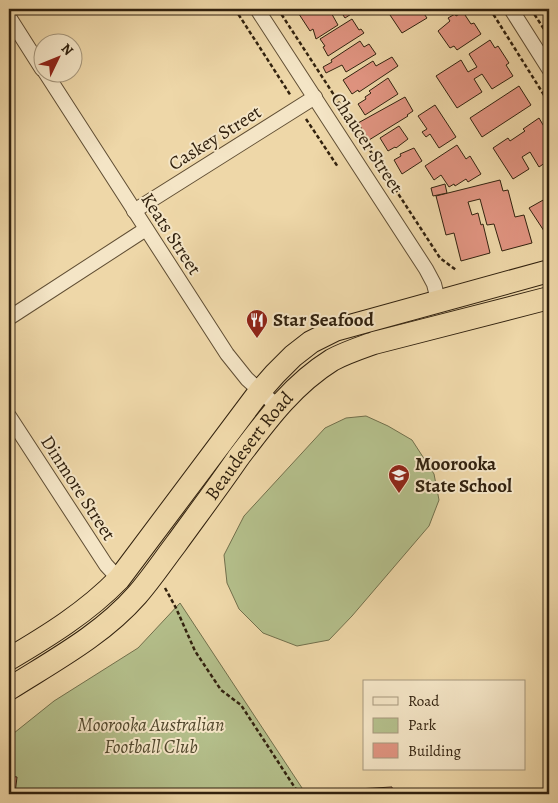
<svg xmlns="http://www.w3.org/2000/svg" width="558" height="803" viewBox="0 0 558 803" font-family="Alegreya,serif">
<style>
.green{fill:#b4bf8b;stroke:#72704c}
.building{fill:#e19481;stroke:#31210e}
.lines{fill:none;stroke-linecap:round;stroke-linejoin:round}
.minor-casing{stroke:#604e34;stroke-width:16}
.trunk-casing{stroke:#31210e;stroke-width:24}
.path{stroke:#31210e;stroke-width:2.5;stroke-dasharray:4 2.5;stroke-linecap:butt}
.minor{stroke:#f4e5c6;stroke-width:14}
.trunk{stroke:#eed7a8;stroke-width:22}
.labels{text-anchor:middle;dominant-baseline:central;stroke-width:4;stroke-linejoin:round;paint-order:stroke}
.street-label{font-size:19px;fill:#31210e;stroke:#f4e5c6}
.poi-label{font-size:19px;font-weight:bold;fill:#31210e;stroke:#f4e5c6;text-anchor:start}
.park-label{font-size:19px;font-style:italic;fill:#52482d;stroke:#f4e5c6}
</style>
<rect width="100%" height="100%" fill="#eed7a8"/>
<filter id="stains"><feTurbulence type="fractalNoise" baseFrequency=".004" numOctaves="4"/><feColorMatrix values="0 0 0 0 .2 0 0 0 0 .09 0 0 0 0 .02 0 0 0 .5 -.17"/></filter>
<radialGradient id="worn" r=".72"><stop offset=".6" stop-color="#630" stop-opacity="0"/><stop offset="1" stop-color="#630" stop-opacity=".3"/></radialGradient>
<g class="green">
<path d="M366 416 388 426 412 440 434 474 439 500 429 526 352 616 329 640 297 646 263 633 239 609 227 583 224 555 244 516 325 428 346 418Z"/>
<path d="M180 603 306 794H9V737L54 701 138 648Z"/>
</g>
<g class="building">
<path d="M300 9H329L338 25 316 39 313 29 310 31 297 11Z"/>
<path d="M339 9H359L345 18Z"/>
<path d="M386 9H418L420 12 422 11 427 18 402 33Z"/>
<path d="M463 12 471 24 474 23 481 34 457 50 454 46 450 48 438 31 450 21 448 18 455 14 456 16Z"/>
<path d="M352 19 359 30 361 29 364 33 328 56 323 47 325 46 320 39Z"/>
<path d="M490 40 495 48 498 46 509 63 506 65 513 76 492 89 482 74 474 79 482 92 457 108 436 76 461 60 468 72 477 67 469 54Z"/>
<path d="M360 41 364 47 369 44 376 54 346 72 342 65 326 73 323 67 332 62 331 60Z"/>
<path d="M392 57 398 66 359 92 358 90 352 94 343 80 373 61 376 66Z"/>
<path d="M388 78 398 94 365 115 358 104 366 99 365 97 371 93 369 91Z"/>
<path d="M519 86 531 105 482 137 470 118Z"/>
<path d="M405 97 413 111 407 115 408 116 369 140 358 123Z"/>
<path d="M435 105 456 137 439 148 430 134 426 137 422 132 427 129 418 116Z"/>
<path d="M539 118 549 135V160L539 167 530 152 522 157 529 169 513 179 493 148 508 138 510 141 525 131 523 129Z"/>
<path d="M399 126 408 139 396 148 395 147 388 151 380 138Z"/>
<path d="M457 145 466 159 470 156 481 174 468 182 466 179 455 186 454 184 449 187 441 175 434 180 425 166Z"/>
<path d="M414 148 422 161 402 174 394 160 401 156 400 154Z"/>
<path d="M500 180 503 191 508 190 515 217 524 215 532 243 502 251 494 224 487 225 480 199 468 202 472 215 478 213 481 225 483 224 490 253 461 261 454 233 446 235 436 196Z"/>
<path d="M445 184 447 193 433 196 431 188Z"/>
<path d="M545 199 549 203V232L546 234 529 208Z"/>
<path d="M9 776 17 777 15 794H9Z"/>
<path d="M392 787 393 794H357V789Z"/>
</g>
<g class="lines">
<g class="minor-casing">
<g id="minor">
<path d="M257 9 426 269 434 284 438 300"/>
<path d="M511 9 549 69"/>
<path d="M9 17 42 69"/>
<path d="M45 72 227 354 247 379 278 407"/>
<path d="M134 211 315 97"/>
<path d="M9 318 146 229"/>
<path d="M9 416 106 565 119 579"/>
</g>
</g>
<g class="trunk-casing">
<g id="trunk">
<path d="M9 659C48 636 87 612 119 579L260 391 275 374 293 356 311 342 335 330 364 322 549 271"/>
<path id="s1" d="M9 689C53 661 102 635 137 595 151 579 163 561 176 544 197 515 218 487 238 458 266 421 292 385 332 360 345 353 360 348 374 343L549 298"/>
</g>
</g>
<g class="path">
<path d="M235 9 291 96"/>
<path d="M278 9 440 258 456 270"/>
<path d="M490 9 549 103"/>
<path d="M531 9 549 37"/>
<path d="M306 119 338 167"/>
<path d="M165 588 176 608 195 651 221 690 241 705 299 794"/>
</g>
<use href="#minor" class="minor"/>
<use href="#trunk" class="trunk"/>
</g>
<defs>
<g id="restaurant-pin" transform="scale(1.125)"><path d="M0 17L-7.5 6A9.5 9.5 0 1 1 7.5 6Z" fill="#8f2418" stroke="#f4e5c6"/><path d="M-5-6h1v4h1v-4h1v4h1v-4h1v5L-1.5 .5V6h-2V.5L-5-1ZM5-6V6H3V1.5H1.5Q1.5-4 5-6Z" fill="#fff"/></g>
<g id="school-pin" transform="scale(1.125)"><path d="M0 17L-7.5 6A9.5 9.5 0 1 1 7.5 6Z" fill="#8f2418" stroke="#f4e5c6"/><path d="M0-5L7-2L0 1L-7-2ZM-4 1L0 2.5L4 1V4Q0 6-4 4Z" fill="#fff"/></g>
</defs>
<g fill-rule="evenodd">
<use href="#restaurant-pin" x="257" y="320"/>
<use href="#school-pin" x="399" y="475"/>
</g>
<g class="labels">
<g class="street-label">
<text transform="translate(215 138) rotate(-32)">Caskey Street</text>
<text transform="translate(367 143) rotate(57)">Chaucer Street</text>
<text transform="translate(171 234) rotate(57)">Keats Street</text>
<text stroke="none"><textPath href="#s1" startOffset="346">Beaudesert Road</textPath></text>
<text transform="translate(78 488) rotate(57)">Dinmore Street</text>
</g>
<g class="poi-label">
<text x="273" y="320">Star Seafood</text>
<text x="415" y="464">Moorooka<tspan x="415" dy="22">State School</tspan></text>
</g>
<g class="park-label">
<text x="151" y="725">Moorooka Australian<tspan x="151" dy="22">Football Club</tspan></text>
</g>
</g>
<rect width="558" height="803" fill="none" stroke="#eed7a8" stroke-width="30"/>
<rect x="10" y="10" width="538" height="783" fill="none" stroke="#31210e" stroke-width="2.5"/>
<rect x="15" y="15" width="528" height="773" fill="none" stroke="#31210e"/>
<rect x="363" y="680" width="162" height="90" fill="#f4e5c6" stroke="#a6977c"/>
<rect x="373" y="697" width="25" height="8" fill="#f4e5c6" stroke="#a6977c"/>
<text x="408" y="706" font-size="15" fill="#31210e">Road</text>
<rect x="373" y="718" width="25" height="15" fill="#b4bf8b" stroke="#a6977c"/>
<text x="408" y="730" font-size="15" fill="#31210e">Park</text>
<rect x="373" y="743" width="25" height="15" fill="#e19481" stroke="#a6977c"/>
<text x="408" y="756" font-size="15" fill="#31210e">Building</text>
<g transform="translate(58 58) rotate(47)"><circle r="24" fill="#f4e5c6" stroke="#a6977c"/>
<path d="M0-4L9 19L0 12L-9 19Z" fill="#8f2418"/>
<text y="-8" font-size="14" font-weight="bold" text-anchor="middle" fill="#31210e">N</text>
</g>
<rect width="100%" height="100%" filter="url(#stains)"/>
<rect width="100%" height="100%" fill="url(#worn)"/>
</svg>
